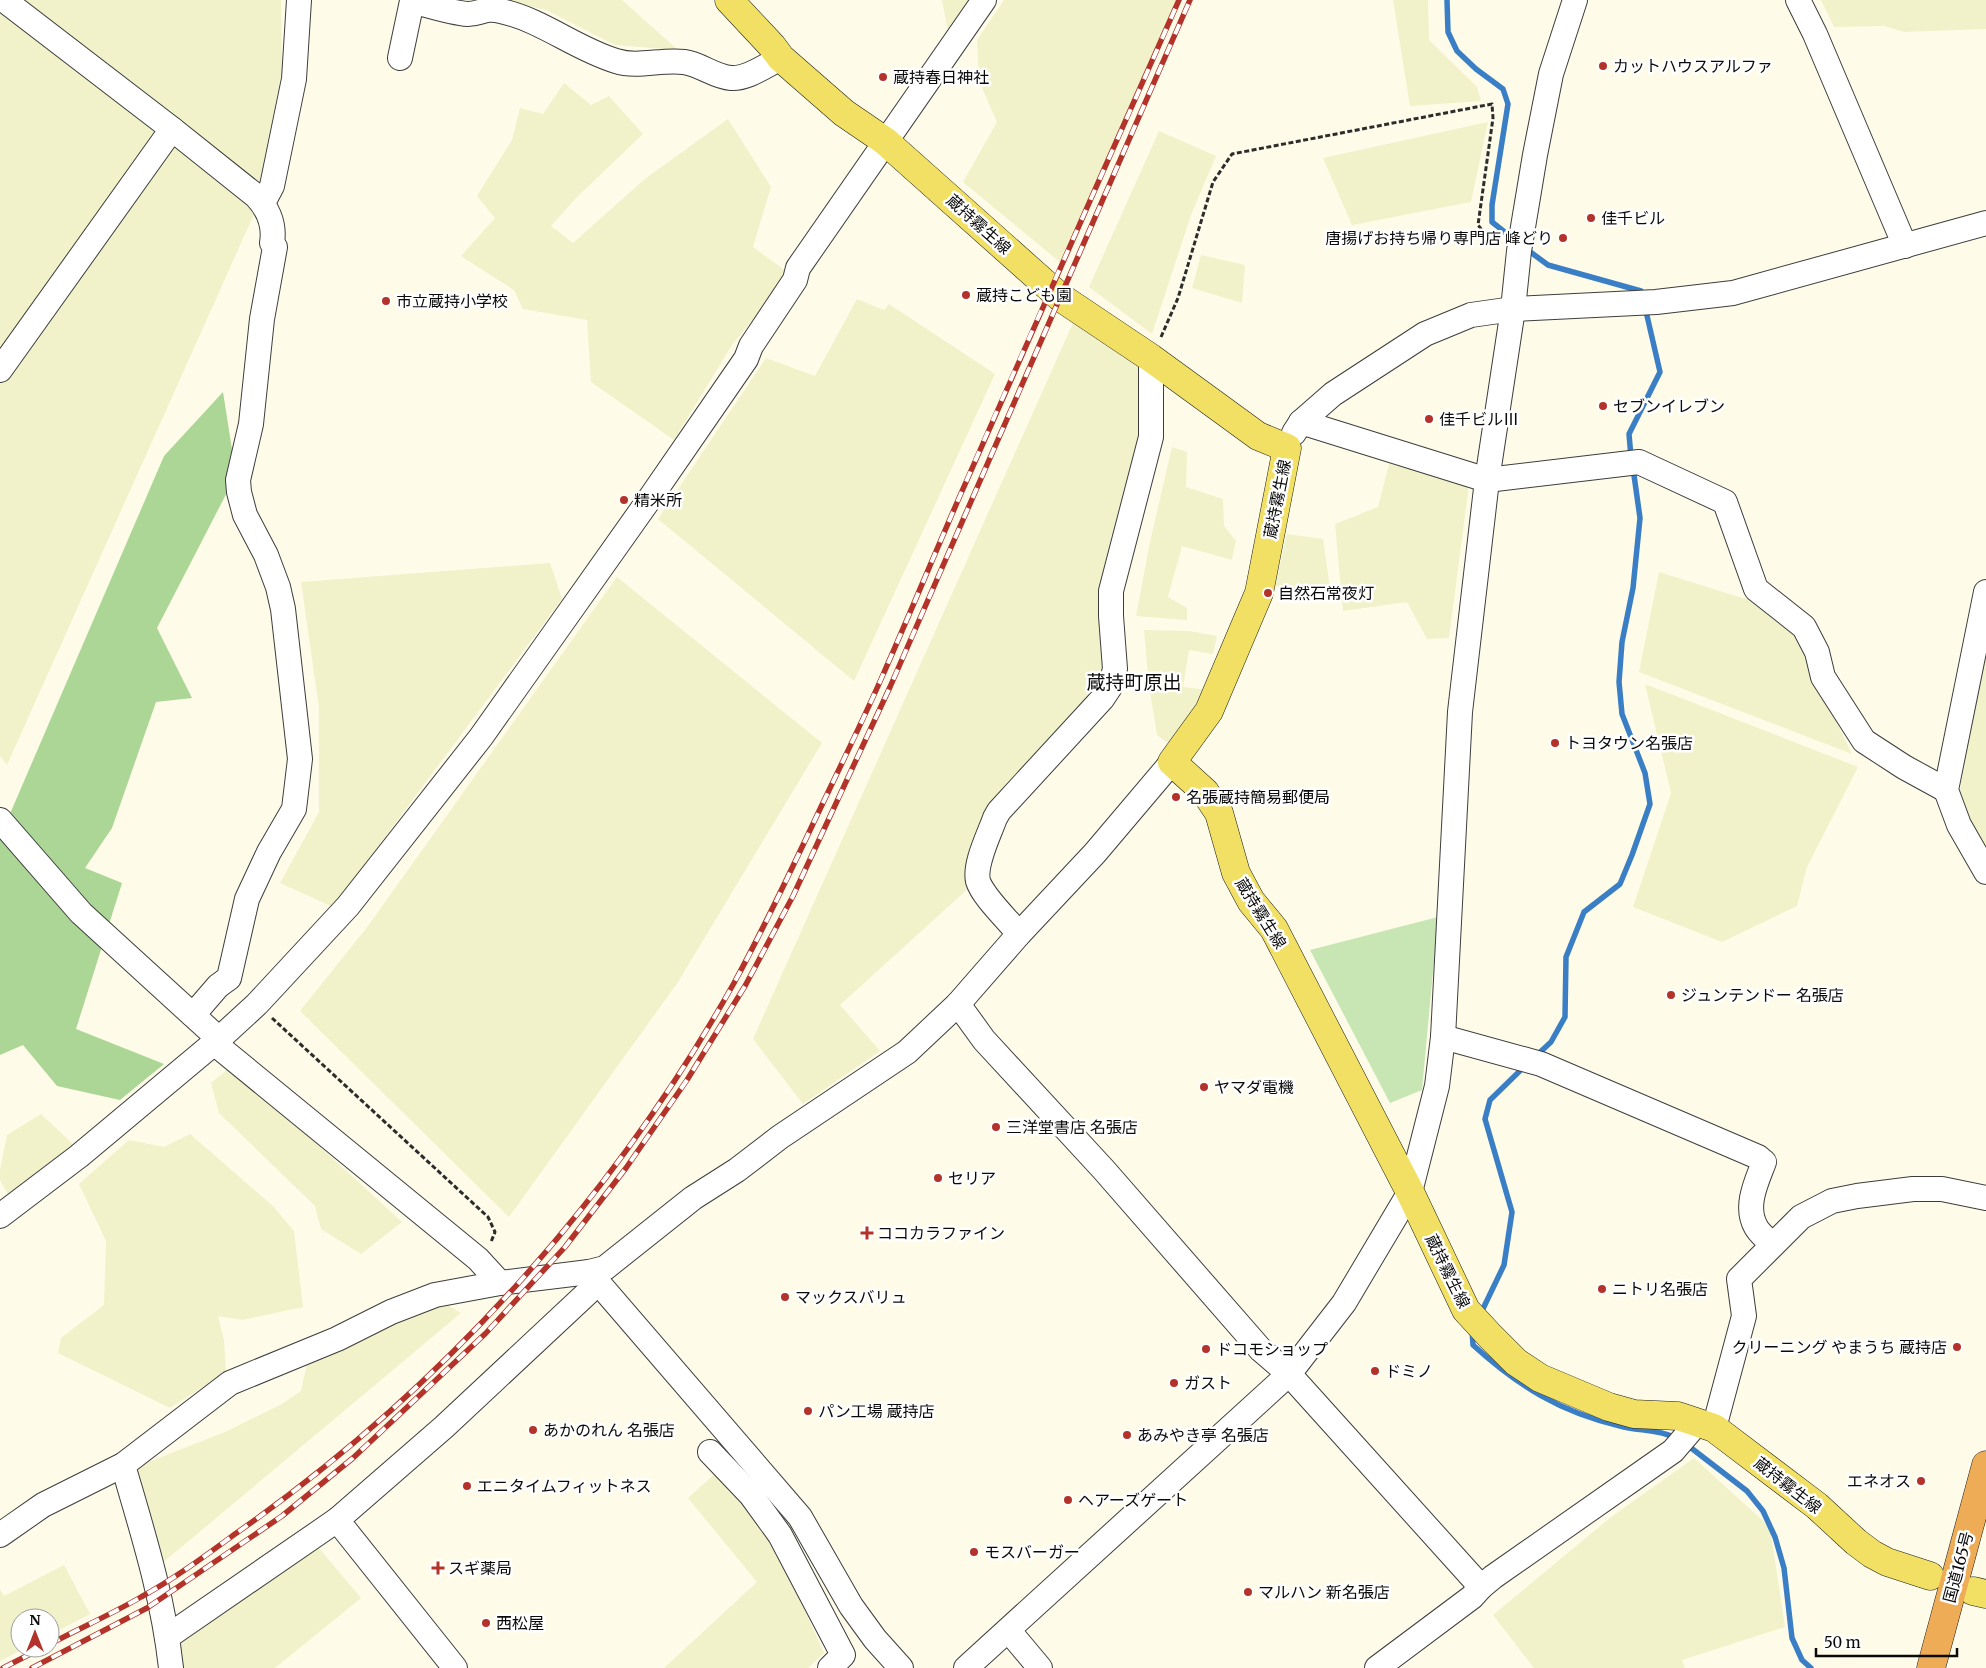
<svg xmlns="http://www.w3.org/2000/svg" width="1986" height="1668" viewBox="0 0 1986 1668" font-family="Merriweather,'Noto Sans JP',serif">
<style>
.farmland{fill:#f1f2ca}
.green{fill:#c8e6b4}
.forest{fill:#abd695}
.lines{fill:none;stroke-linecap:round;stroke-linejoin:round}
.stream{stroke:#3a7fc6;stroke-width:5.5}
.minor-casing{stroke:#3d3d3d;stroke-width:26}
.major-casing{stroke:#1b1b1b;stroke-width:29}
.highway-casing{stroke:#1b1b1b;stroke-width:29}
.path{stroke:#2c2c2c;stroke-width:3;stroke-dasharray:5 2.5;stroke-linecap:butt}
.minor{stroke:#fff;stroke-width:24}
.major{stroke:#f2e064;stroke-width:28}
.highway{stroke:#eeac56;stroke-width:28}
.rail-casing{stroke:#b3322a;stroke-width:5.5}
.rail{stroke:#fff;stroke-width:4;stroke-dasharray:11;stroke-linecap:butt}
.poi-dot{fill:#b3322a;stroke:#fff;stroke-width:2}
.labels{text-anchor:middle;dominant-baseline:central;stroke-width:5;stroke-linejoin:round;paint-order:stroke}
.poi-label{font-size:16px;fill:#0a0a0a;stroke:#fff;text-anchor:start}
.street-label{font-size:16px;fill:#0a0a0a;stroke:#fff}
.quarter-label{font-size:19px;fill:#0a0a0a;stroke:#fff}
</style>
<rect width="100%" height="100%" fill="#fefce8"/>
<g class="farmland">
<path d="M0 0H281L282 70 255 212 7 765 0 756Z"/>
<path d="M502 0H622L678 50 615 45 546 10Z"/>
<path d="M942 0H977L950 42Z"/>
<path d="M1004 0H1177L1061 263 963 182 997 122 979 81 977 40Z"/>
<path d="M1393 0H1428L1429 40 1477 87 1481 101 1410 106Z"/>
<path d="M1821 0H1986V29L1904 32 1884 26 1834 27Z"/>
<path d="M564 83 591 105 609 96 643 134 575 199 551 226 573 243 646 178 728 119 771 187 753 247 790 274 732 345 674 440 591 382 587 320 523 309 514 290 461 256 495 218 477 196 512 140 520 108 543 114Z"/>
<path d="M1488 122 1471 202 1352 225 1323 158Z"/>
<path d="M1159 131 1216 156 1191 215 1152 334 1089 287Z"/>
<path d="M1201 255 1245 265 1242 303 1192 288Z"/>
<path d="M857 299 884 310 889 304 995 374 854 681 658 519 766 358 815 376Z"/>
<path d="M1077 314 1139 360 1146 414 1109 671 1100 692 993 806 971 886 840 1005 880 1051 803 1104 753 1039Z"/>
<path d="M1172 447 1187 452 1186 487 1223 499 1224 526 1236 541 1232 560 1182 546 1168 597 1187 608V620L1136 616 1150 542Z"/>
<path d="M1389 464 1469 485 1449 638 1427 639 1407 602 1343 611 1335 524 1378 507Z"/>
<path d="M1287 534 1323 539 1332 601 1275 586Z"/>
<path d="M550 563 562 599 333 907 280 883 319 812V708L301 582Z"/>
<path d="M1659 572 1749 600 1795 636 1852 754 1639 672Z"/>
<path d="M617 577 822 743 678 982 509 1217 300 1011 368 926Z"/>
<path d="M1144 630 1189 631 1217 636 1213 654 1189 650 1183 687 1209 690 1175 748 1157 735 1149 686Z"/>
<path d="M1986 657V852L1959 798 1963 767Z"/>
<path d="M1645 684 1858 767 1807 867 1797 906 1722 942 1633 907 1671 793Z"/>
<path d="M232 1066 402 1222 361 1254 321 1229 315 1206 219 1113 211 1083Z"/>
<path d="M41 1114 74 1145 8 1195 0 1180V1170L7 1135Z"/>
<path d="M190 1134 272 1205 294 1231 303 1307 242 1320 218 1316 224 1340 226 1372 170 1408 58 1353 61 1338 104 1305 106 1241 79 1184 129 1140 164 1147Z"/>
<path d="M444 1303 461 1313 160 1565 133 1468 225 1432 282 1404 301 1391 307 1364 353 1337Z"/>
<path d="M1694 1458 1770 1527 1785 1627 1682 1660 1685 1668H1534L1493 1615 1611 1517Z"/>
<path d="M717 1472 771 1536 824 1653 808 1668H664L757 1582 688 1498Z"/>
<path d="M313 1541 361 1598 275 1668H181L179 1638Z"/>
<path d="M64 1565 90 1614 50 1635V1618H20V1648H25L0 1661V1590L4 1596Z"/>
</g>
<path class="green" d="M1438 917 1422 1090 1390 1103 1310 950Z"/>
<path class="forest" d="M223 392 236 475 157 628 192 698 156 702 112 828 85 868 122 883 76 1029 164 1064 120 1100 57 1086 23 1045 0 1055V837L164 456Z"/>
<g class="lines">
<g class="stream">
<path d="M1447 0 1448 32 1457 51 1476 69 1503 89 1508 104 1492 205V222L1516 241"/>
<path d="M1525 248 1548 265 1641 291 1643 296"/>
<path d="M1631 457 1629 434 1660 372 1645 307"/>
<path d="M1536 1056 1551 1042 1565 1017 1566 957 1584 912 1620 884 1632 855 1650 804 1645 773 1622 714 1619 682 1622 642 1633 588 1640 518 1633 468"/>
<path d="M1480 1315 1504 1265 1512 1212 1485 1119 1490 1100 1526 1065"/>
<path d="M1472 1330 1473 1345C1518 1386 1560 1412 1620 1426 1638 1431 1659 1429 1676 1438"/>
<path d="M1686 1444 1747 1491 1763 1511 1775 1537 1784 1568 1792 1638 1802 1660 1811 1668"/>
</g>
<g class="minor-casing">
<g id="minor">
<path d="M4 0 172 129 256 196C269 210 275 225 272 243L275 247 262 319 251 424 238 480 239 492 245 515 266 555 278 587 283 609 300 759 294 809 269 852 247 899 229 978 218 986 193 1015"/>
<path d="M1798 0 1815 34 1905 246"/>
<path d="M400 58 412 1C427 5 452 13 468 14 481 14 484 7 501 11 542 20 576 49 616 61 638 68 661 59 684 62 700 64 715 77 731 78 748 79 766 65 781 58"/>
<path d="M263 203 272 186 294 79 299 0"/>
<path d="M0 370 172 129"/>
<path d="M1301 422 1487 480 1639 462 1725 502 1756 589 1804 627 1817 652 1823 677 1864 741 1904 767 1946 790"/>
<path d="M1294 433 1301 422 1333 394 1425 334 1471 315 1513 309 1656 302 1733 293 1986 223"/>
<path d="M1986 592 1946 790 1959 825 1986 872"/>
<path d="M0 820 81 913 219 1039"/>
<path d="M1019 934C1008 920 983 897 978 881 974 864 989 835 995 818L999 811 1102 699 1110 687 1115 669 1111 616V591L1151 437V358"/>
<path d="M958 1004 984 1040 1104 1170 1261 1350 1289 1374 1481 1587"/>
<path d="M1443 1037 1541 1064 1758 1157 1764 1162C1757 1181 1744 1206 1756 1227 1759 1233 1767 1239 1772 1245"/>
<path d="M214 1043 478 1259 500 1283"/>
<path d="M0 1216 79 1156 219 1039 257 1004 348 906 481 737 646 504 746 359 751 346 795 280 798 268 984 0"/>
<path d="M589 1272 800 1517 851 1606 875 1639 901 1668"/>
<path d="M1714 1428 1744 1316 1739 1279 1801 1217 1832 1201 1857 1196 1913 1189H1942L1986 1198"/>
<path d="M710 1452 751 1495 780 1535 843 1655 830 1668"/>
<path d="M123 1465C143 1534 163 1596 171 1668"/>
<path d="M0 1535 43 1505 123 1465 230 1383 337 1339 391 1312 435 1295 500 1283 589 1272 605 1268 693 1198 737 1170 780 1137 907 1052 958 1004 1019 934 1095 853 1172 762"/>
<path d="M1009 1631 1040 1668"/>
<path d="M167 1637 337 1520"/>
<path d="M455 1668 337 1520 444 1427 597 1284"/>
<path d="M966 1668 1289 1374 1344 1303 1410 1192 1437 1086 1443 1037 1460 712 1487 480 1513 309 1519 251 1535 155 1551 74 1575 0"/>
<path d="M1377 1668 1472 1597 1481 1587 1493 1577 1673 1451 1697 1423"/>
</g>
</g>
<g class="major-casing">
<g id="major">
<path d="M729 0 772 46 781 58 844 113 885 141 1060 297 1151 358 1258 436 1287 448 1259 593 1209 711 1172 762 1205 792 1219 813 1236 873 1251 901 1274 929 1410 1192 1466 1310 1490 1336 1516 1362 1540 1378 1609 1407 1634 1414 1678 1416 1714 1428 1817 1506 1856 1542 1872 1554 1887 1562 1930 1576"/>
<path d="M1973 1591 1986 1594"/>
</g>
</g>
<g class="highway-casing">
<path id="highway" d="M1931 1668 1986 1465"/>
</g>
<g class="path">
<path d="M1161 337 1178 298 1213 182 1232 154 1492 104 1493 118 1478 225 1490 240 1501 244"/>
<path d="M272 1018 488 1217 495 1232 491 1242"/>
</g>
<use href="#minor" class="minor"/>
<use href="#major" class="major"/>
<use href="#highway" class="highway"/>
<g class="rail-casing">
<g id="rail">
<path d="M50 1644C80 1628 112 1614 141 1597 174 1579 205 1556 235 1534 439 1392 613 1199 734 983 762 932 787 879 812 826 835 777 860 727 882 677 908 618 933 558 959 498 1031 332 1106 166 1179 0"/>
<path d="M3 1668 42 1648"/>
<path d="M32 1668 147 1608 282 1516 353 1458 486 1333 565 1247 626 1168 687 1080 745 986 793 896 890 687 1190 0"/>
</g>
</g>
<use href="#rail" class="rail"/>
</g>
<g class="poi-dot">
<circle cx="1603" cy="66" r="5"/>
<circle cx="883" cy="77" r="5"/>
<circle cx="1591" cy="218" r="5"/>
<circle cx="1563" cy="238" r="5"/>
<circle cx="966" cy="295" r="5"/>
<circle cx="386" cy="301" r="5"/>
<circle cx="1603" cy="406" r="5"/>
<circle cx="1429" cy="419" r="5"/>
<circle cx="624" cy="500" r="5"/>
<circle cx="1268" cy="593" r="5"/>
<circle cx="1555" cy="743" r="5"/>
<circle cx="1176" cy="797" r="5"/>
<circle cx="1671" cy="995" r="5"/>
<circle cx="1204" cy="1087" r="5"/>
<circle cx="996" cy="1127" r="5"/>
<circle cx="938" cy="1178" r="5"/>
<path d="M864.5 1225.5h5v5h5v5h-5v5h-5v-5h-5v-5h5z"/>
<circle cx="1602" cy="1289" r="5"/>
<circle cx="785" cy="1297" r="5"/>
<circle cx="1957" cy="1347" r="5"/>
<circle cx="1206" cy="1349" r="5"/>
<circle cx="1375" cy="1371" r="5"/>
<circle cx="1174" cy="1383" r="5"/>
<circle cx="808" cy="1411" r="5"/>
<circle cx="533" cy="1430" r="5"/>
<circle cx="1127" cy="1435" r="5"/>
<circle cx="1921" cy="1481" r="5"/>
<circle cx="467" cy="1486" r="5"/>
<circle cx="1068" cy="1500" r="5"/>
<circle cx="974" cy="1552" r="5"/>
<path d="M435.5 1560.5h5v5h5v5h-5v5h-5v-5h-5v-5h5z"/>
<circle cx="1248" cy="1592" r="5"/>
<circle cx="486" cy="1623" r="5"/>
</g>
<g class="labels">
<g class="poi-label">
<text x="1613" y="66">カットハウスアルファ</text>
<text x="893" y="77">蔵持春日神社</text>
<text x="1601" y="218">佳千ビル</text>
<text x="1553" y="238" text-anchor="end">唐揚げお持ち帰り専門店 峰どり</text>
<text x="976" y="295">蔵持こども園</text>
<text x="396" y="301">市立蔵持小学校</text>
<text x="1613" y="406">セブンイレブン</text>
<text x="1439" y="419">佳千ビルⅢ</text>
<text x="634" y="500">精米所</text>
<text x="1278" y="593">自然石常夜灯</text>
<text x="1565" y="743">トヨタウン名張店</text>
<text x="1186" y="797">名張蔵持簡易郵便局</text>
<text x="1681" y="995">ジュンテンドー 名張店</text>
<text x="1214" y="1087">ヤマダ電機</text>
<text x="1006" y="1127">三洋堂書店 名張店</text>
<text x="948" y="1178">セリア</text>
<text x="877" y="1233">ココカラファイン</text>
<text x="1612" y="1289">ニトリ名張店</text>
<text x="795" y="1297">マックスバリュ</text>
<text x="1947" y="1347" text-anchor="end">クリーニング やまうち 蔵持店</text>
<text x="1216" y="1349">ドコモショップ</text>
<text x="1385" y="1371">ドミノ</text>
<text x="1184" y="1383">ガスト</text>
<text x="818" y="1411">パン工場 蔵持店</text>
<text x="543" y="1430">あかのれん 名張店</text>
<text x="1137" y="1435">あみやき亭 名張店</text>
<text x="1911" y="1481" text-anchor="end">エネオス</text>
<text x="477" y="1486">エニタイムフィットネス</text>
<text x="1078" y="1500">ヘアーズゲート</text>
<text x="984" y="1552">モスバーガー</text>
<text x="448" y="1568">スギ薬局</text>
<text x="1258" y="1592">マルハン 新名張店</text>
<text x="496" y="1623">西松屋</text>
</g>
<g class="street-label">
<text transform="translate(979 224) rotate(42)">蔵持霧生線</text>
<text transform="translate(1277 499) rotate(-79)">蔵持霧生線</text>
<text transform="translate(1261 913) rotate(58)">蔵持霧生線</text>
<text transform="translate(1448 1271) rotate(64)">蔵持霧生線</text>
<text transform="translate(1788 1485) rotate(38)">蔵持霧生線</text>
<text transform="translate(1958 1567) rotate(-75)">国道165号</text>
</g>
<g class="quarter-label">
<text x="1134" y="682">蔵持町原出</text>
</g>
</g>
<g transform="translate(35 1633)"><circle r="24" fill="#ffffff" stroke="#9d9d9d"/>
<path d="M0-4L9 19L0 12L-9 19Z" fill="#b3322a"/>
<text y="-8" font-size="14" font-weight="bold" text-anchor="middle" fill="#0a0a0a">N</text>
</g>
<path d="M1816 1648v8h141v-8" fill="none" stroke="#0a0a0a" stroke-width="2.5"/>
<text x="1824" y="1648" font-size="15" fill="#0a0a0a" stroke="#ffffff" stroke-width="4" paint-order="stroke">50 m</text>
</svg>
